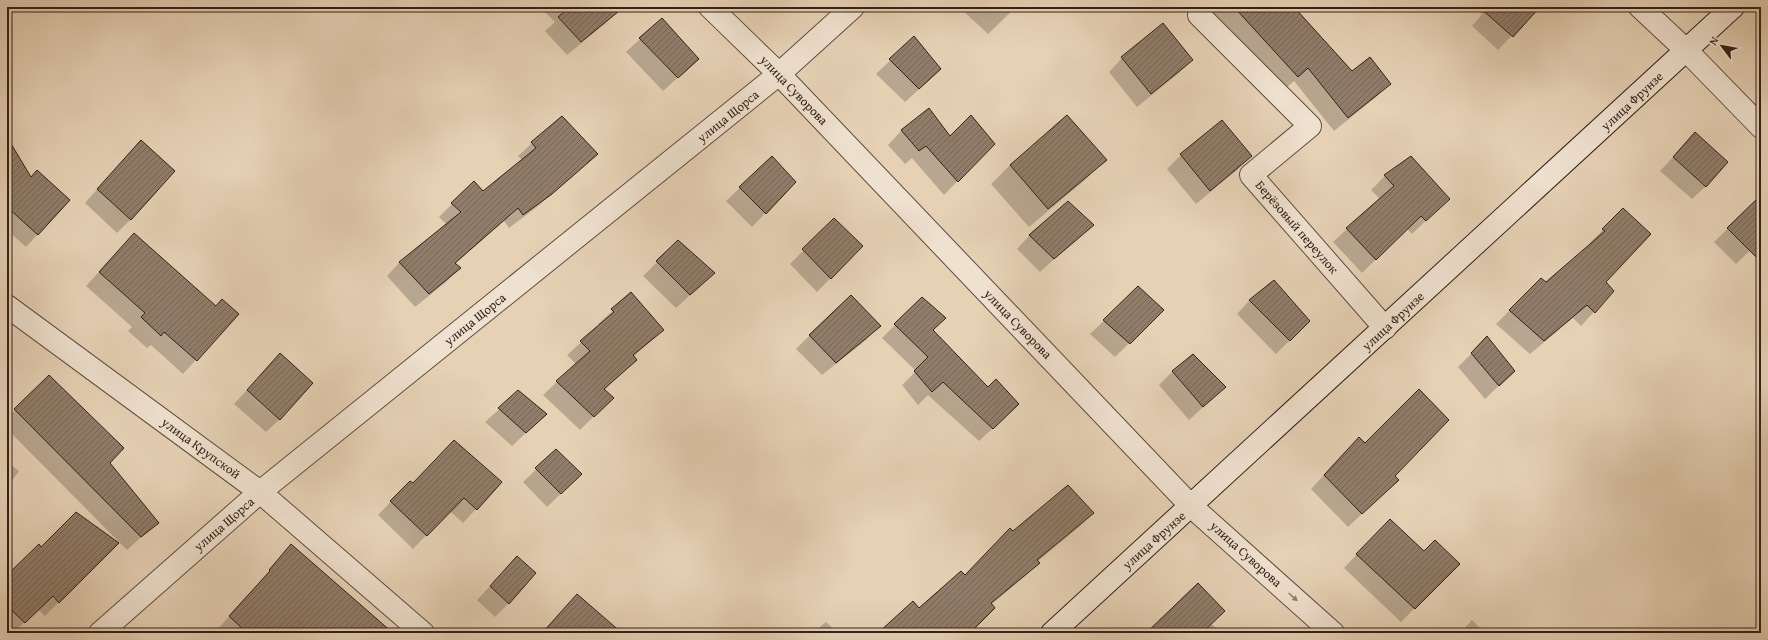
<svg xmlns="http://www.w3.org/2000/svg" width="1768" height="640" viewBox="0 0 1768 640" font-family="'Gentium Book Plus',serif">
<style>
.shadow{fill:#0003}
.building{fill:url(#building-hatch);stroke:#322119}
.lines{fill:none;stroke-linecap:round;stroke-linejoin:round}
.minor-casing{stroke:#5f4d40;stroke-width:24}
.secondary-casing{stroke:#322119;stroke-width:24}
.minor{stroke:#efe1cf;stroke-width:22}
.secondary{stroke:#efe1cf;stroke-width:22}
.oneway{fill:#908174}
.labels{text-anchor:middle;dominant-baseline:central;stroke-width:3.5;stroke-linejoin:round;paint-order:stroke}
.street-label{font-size:13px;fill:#322119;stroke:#efe1cf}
</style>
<defs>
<pattern id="building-hatch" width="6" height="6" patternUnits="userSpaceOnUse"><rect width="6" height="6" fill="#907d6a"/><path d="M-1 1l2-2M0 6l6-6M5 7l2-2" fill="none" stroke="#766656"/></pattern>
</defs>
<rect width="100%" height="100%" fill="#e6d1b5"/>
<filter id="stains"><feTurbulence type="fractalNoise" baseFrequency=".005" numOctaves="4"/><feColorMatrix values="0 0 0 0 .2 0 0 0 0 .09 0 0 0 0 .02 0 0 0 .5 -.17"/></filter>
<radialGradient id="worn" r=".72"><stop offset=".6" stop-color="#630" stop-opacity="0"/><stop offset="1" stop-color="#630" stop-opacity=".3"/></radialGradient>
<g class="shadow">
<path d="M540 7H618L620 9 607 22 567 55 545 31 555 22Z"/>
<path d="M959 7H1016L988 34Z"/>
<path d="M1205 7H1293L1352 72 1390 84 1376 97 1334 131 1294 81 1284 90Z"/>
<path d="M1475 7H1539L1498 50 1472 26 1482 14Z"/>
<path d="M662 19 684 72 663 91 626 52Z"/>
<path d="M914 38 926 83 905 102 876 74Z"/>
<path d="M1122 58 1192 60 1179 73 1137 107 1109 72Z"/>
<path d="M929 110 950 138 994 144 944 195 912 158 905 164 888 145 901 131Z"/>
<path d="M1222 121 1251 156 1237 170 1196 204 1167 169 1181 155Z"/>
<path d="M1695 134 1706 186 1692 199 1660 171Z"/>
<path d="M532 143 597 154 537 207 509 228 504 221 455 264 459 268 446 282 415 307 387 276 400 262 447 225 439 217 474 182 483 192 522 160 518 156Z"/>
<path d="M128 155 131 219 117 233 85 203Z"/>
<path d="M772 157 795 182 752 227 726 201Z"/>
<path d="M1411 157 1435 212 1412 234 1407 229 1362 273 1333 242 1380 199 1371 190 1385 176Z"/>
<path d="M7 160 30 178 69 200 26 247 7 230Z"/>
<path d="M1105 160 1086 179 1029 227 991 184 1010 165Z"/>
<path d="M1753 204 1761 211V240L1736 264 1714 242Z"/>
<path d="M1623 209 1604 282 1613 291 1581 326 1573 318 1530 354 1496 324 1541 279 1546 284 1591 244 1590 243Z"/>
<path d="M834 220 862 246 817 292 790 264Z"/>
<path d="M1092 225 1040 272 1017 249 1030 235Z"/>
<path d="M134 234 216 307 238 314 183 374 151 345 147 348 128 331 132 327 86 286Z"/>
<path d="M678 241 714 273 676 308 643 276Z"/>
<path d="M1138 288 1163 310 1115 357 1090 334Z"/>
<path d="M631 294 663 330 633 357 636 360 604 390 599 411 580 430 543 395 576 364 567 355 600 325 598 324Z"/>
<path d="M922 298 932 330 1004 418 979 441 928 395 918 405 902 385 916 371 882 338Z"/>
<path d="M1250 300 1309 321 1276 354 1237 314Z"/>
<path d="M879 326 866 340 822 375 796 349 810 335Z"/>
<path d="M1487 338 1514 371 1485 399 1458 367Z"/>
<path d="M280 354V419L266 432 234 404Z"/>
<path d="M1173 371 1225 387 1189 420 1159 385Z"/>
<path d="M49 377 108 463 157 523 127 550 7 429V418Z"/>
<path d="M518 392 546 414 512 446 485 422Z"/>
<path d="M556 451 581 474 547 507 523 482Z"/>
<path d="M1346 451 1384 493 1348 527 1311 489Z"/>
<path d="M7 462 19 471 7 487Z"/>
<path d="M410 482 412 484 500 483 463 523 450 511 413 549 378 515Z"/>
<path d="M1093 513 1080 526 1037 562 1038 563 1025 576 991 605 968 633H880L919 609 964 576 1013 533Z"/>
<path d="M1376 534 1424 553 1458 564 1401 622 1344 568Z"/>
<path d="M117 543 45 616 38 609 13 633 7 632V575Z"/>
<path d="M292 545 392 633H218L216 631Z"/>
<path d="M517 557 509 603 495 617 477 600Z"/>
<path d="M1472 620 1485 633H1460Z"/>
<path d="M826 622 838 633H813Z"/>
<path d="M1211 624 1224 633H1148Z"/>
</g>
<g class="building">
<path d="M570 7H624L581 42 558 17Z"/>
<path d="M1234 7H1294L1352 71 1370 57 1391 84 1348 118 1308 68 1298 77Z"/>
<path d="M1479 7H1540L1513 37Z"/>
<path d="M662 18 699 59 678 78 639 38Z"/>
<path d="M1163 23 1193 60 1151 94 1121 57Z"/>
<path d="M914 36 941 69 919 89 889 59Z"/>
<path d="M929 108 950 136 971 115 995 144 958 182 926 146 919 151 901 130Z"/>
<path d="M1067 115 1107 160 1048 209 1010 165Z"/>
<path d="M562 116 598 154 552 194 523 215 518 208 455 263 461 268 429 294 399 262 461 212 451 203 474 181 483 191 536 148 531 142Z"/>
<path d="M1222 120 1252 156 1210 191 1180 154Z"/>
<path d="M1695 132 1728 162 1706 187 1673 157Z"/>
<path d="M7 137 31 177 37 170 70 200 38 235 7 207Z"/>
<path d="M141 140 175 171 131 220 97 189Z"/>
<path d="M772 156 796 182 766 214 739 187Z"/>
<path d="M1411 156 1450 199 1426 221 1421 216 1376 260 1346 228 1394 186 1384 175Z"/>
<path d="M1761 195V262L1727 228Z"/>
<path d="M1068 201 1094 225 1054 259 1029 235Z"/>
<path d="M1623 208 1651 234 1606 282 1614 291 1595 313 1587 305 1544 341 1509 310 1541 278 1546 282 1605 231 1602 229Z"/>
<path d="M834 218 863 246 831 279 802 249Z"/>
<path d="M134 233 216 306 222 299 239 314 197 361 164 332 161 336 141 317 145 313 99 272Z"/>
<path d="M678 240 715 273 690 295 656 261Z"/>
<path d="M1274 280 1310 321 1290 341 1249 300Z"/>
<path d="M1138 286 1164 310 1130 344 1103 320Z"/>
<path d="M631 292 664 330 633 355 637 360 604 389 614 398 594 417 556 381 590 351 580 341 614 312 611 309Z"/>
<path d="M851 295 881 326 836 363 809 335Z"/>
<path d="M922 297 946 318 933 330 988 387 996 379 1019 404 993 429 943 382 932 392 914 371 928 357 894 324Z"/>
<path d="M1487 336 1515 371 1499 386 1471 353Z"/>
<path d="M280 353 313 383 280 420 247 390Z"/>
<path d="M1193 354 1226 387 1203 407 1172 371Z"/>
<path d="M49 375 124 448 110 463 159 523 141 537 14 409Z"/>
<path d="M1419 389 1449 420 1395 476 1399 480 1362 514 1324 475 1359 437 1365 443Z"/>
<path d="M518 390 547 414 526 433 498 408Z"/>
<path d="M454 440 502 482 477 510 464 498 427 536 390 501 410 481 413 483Z"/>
<path d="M556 449 582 474 561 494 535 468Z"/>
<path d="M1068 485 1094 513 1037 560 1040 563 991 603 995 608 970 633H878L913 601 919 608 961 571 965 575 1010 528 1013 531Z"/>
<path d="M76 512 119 543 59 603 53 596 25 623 7 606V575L39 544 41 547Z"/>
<path d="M1390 519 1424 551 1435 540 1460 564 1415 609 1356 554Z"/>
<path d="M291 544 393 633H247L229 616 270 571 269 570Z"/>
<path d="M517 556 536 573 509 604 490 586Z"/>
<path d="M1198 583 1225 611 1202 633H1146Z"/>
<path d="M577 594 622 633H542Z"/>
</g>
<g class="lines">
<g class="minor-casing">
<g id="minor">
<path d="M710 7 779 74 1191 506 1333 633"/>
<path d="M1640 7 1687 51 1761 127"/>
<path d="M1199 15 1310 126 1251 175 1385 328"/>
<path d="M7 306 260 492 423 633"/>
<path d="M100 633 260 492 779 74 853 7"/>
</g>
</g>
<g class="secondary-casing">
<path id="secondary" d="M1052 633 1733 7"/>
</g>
<use href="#minor" class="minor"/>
<use href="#secondary" class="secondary"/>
</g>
<defs><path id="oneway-solid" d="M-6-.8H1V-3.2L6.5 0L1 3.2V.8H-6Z"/></defs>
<use class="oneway" href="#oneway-solid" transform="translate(1293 597) rotate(42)"/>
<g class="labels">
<g class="street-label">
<text transform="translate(794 90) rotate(46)">улица Суворова</text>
<text transform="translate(1632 101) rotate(-43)">улица Фрунзе</text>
<text transform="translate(728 116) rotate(-39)">улица Щорса</text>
<text transform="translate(1297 227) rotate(49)">Берёзовый переулок</text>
<text transform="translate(475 319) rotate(-39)">улица Щорса</text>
<text transform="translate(1393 321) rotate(-43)">улица Фрунзе</text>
<text transform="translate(1018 324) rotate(46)">улица Суворова</text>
<text transform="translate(201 448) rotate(36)">улица Крупской</text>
<text transform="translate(224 524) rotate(-41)">улица Щорса</text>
<text transform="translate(1154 540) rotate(-42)">улица Фрунзе</text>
<text transform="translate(1246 554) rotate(42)">улица Суворова</text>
</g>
</g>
<rect width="1768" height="640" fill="none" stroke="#e6d1b5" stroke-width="24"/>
<rect x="8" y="8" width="1752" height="624" fill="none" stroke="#322119" stroke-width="2"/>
<rect x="12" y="12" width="1744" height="616" fill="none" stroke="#322119"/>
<g transform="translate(1722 46) rotate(302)" stroke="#efe1cf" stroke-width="3" paint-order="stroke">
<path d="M0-3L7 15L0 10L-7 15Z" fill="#322119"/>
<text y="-6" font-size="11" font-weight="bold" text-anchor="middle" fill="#322119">N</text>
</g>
<rect width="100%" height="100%" filter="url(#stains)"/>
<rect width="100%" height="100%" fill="url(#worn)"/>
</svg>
